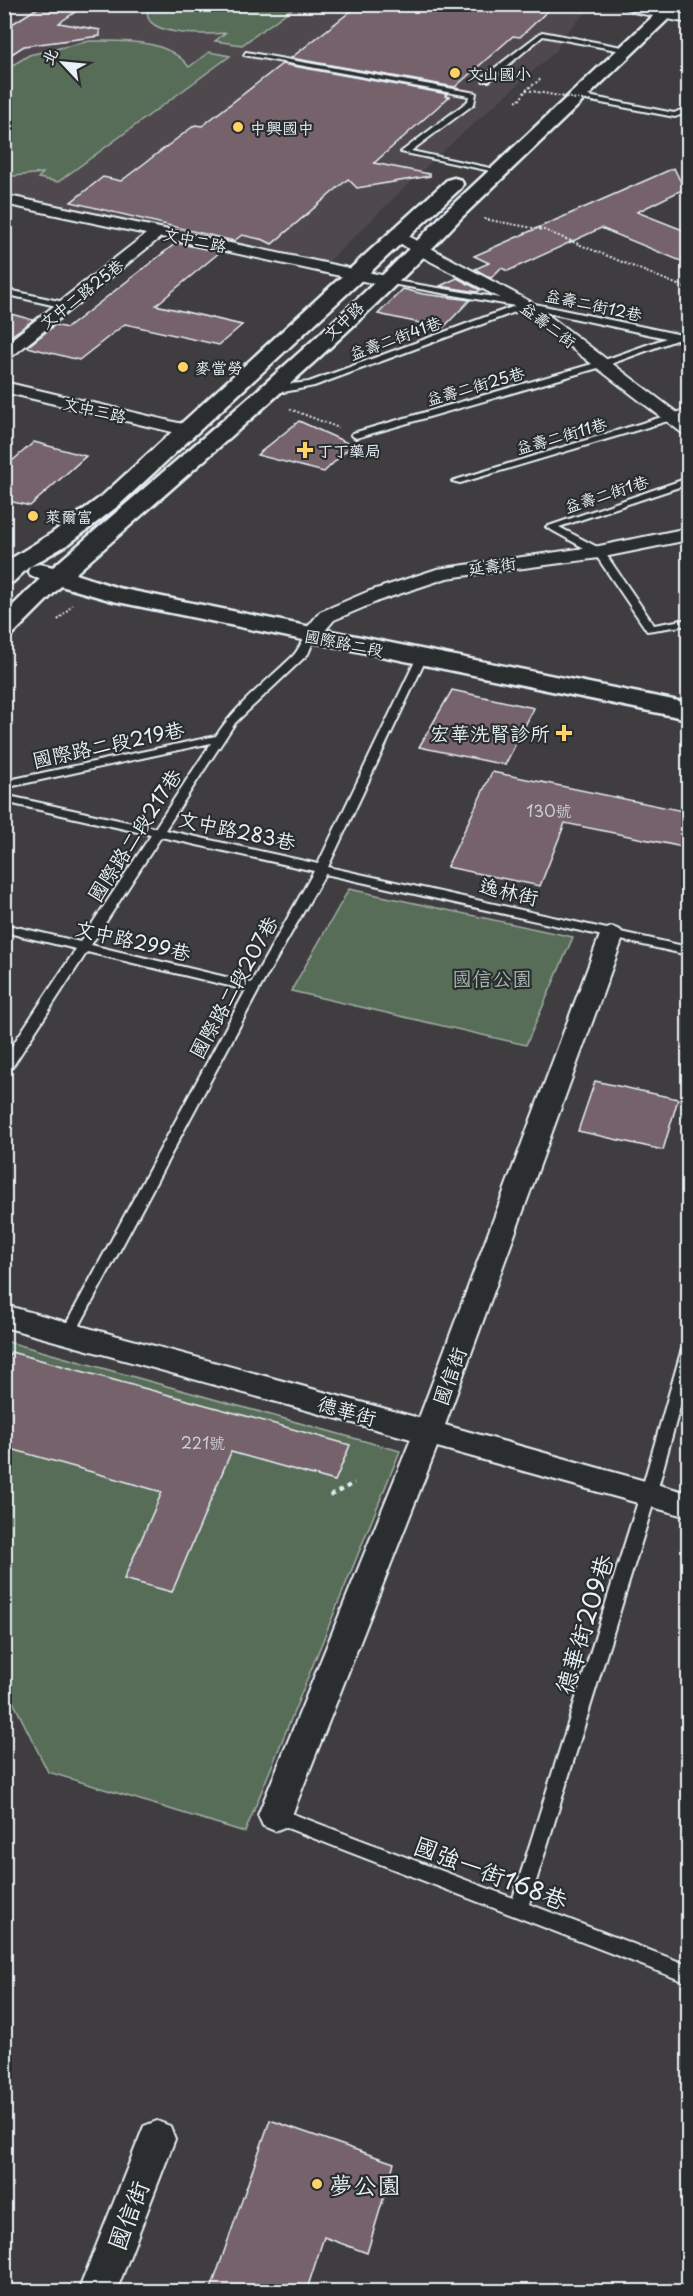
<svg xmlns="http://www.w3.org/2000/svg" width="693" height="2296" viewBox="0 0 693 2296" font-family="'Playpen Sans','LXGW WenKai TC',sans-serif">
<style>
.built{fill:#50484d}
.green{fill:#586d58;stroke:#a0afa8;stroke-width:1.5}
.building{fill:#74626a;stroke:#e8f1f8;stroke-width:1.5}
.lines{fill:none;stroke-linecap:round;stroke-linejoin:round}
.service-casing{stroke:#e8f1f8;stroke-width:4}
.minor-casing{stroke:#e8f1f8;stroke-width:4}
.tertiary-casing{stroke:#e8f1f8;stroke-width:5}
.path-far1{stroke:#e8f1f8;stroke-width:2;stroke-dasharray:2 2;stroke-linecap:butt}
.path{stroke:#e8f1f8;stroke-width:4;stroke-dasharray:4.5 4.5;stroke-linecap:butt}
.service{fill:#2a2d2e;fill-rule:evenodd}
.minor{fill:#2a2d2e;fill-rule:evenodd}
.tertiary{fill:#2a2d2e;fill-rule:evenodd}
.path-bridge{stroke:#e8f1f8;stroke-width:2;stroke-dasharray:2 2;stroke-linecap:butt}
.poi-dot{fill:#ffd166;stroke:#2a2d2e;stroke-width:2}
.labels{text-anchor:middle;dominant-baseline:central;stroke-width:4.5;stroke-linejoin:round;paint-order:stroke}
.far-poi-label{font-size:16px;fill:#e8f1f8;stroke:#2a2d2e;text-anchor:start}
.far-street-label{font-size:16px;fill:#e8f1f8;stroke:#2a2d2e}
.number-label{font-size:16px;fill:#cbcdd4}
.poi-label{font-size:20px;fill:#e8f1f8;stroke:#2a2d2e;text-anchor:end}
.street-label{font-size:20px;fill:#e8f1f8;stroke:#2a2d2e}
.park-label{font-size:20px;fill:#a7b6b0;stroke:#2a2d2e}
.near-street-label{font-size:24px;fill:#e8f1f8;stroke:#2a2d2e}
.near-poi-label{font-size:24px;fill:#e8f1f8;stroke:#2a2d2e;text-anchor:start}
</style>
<rect width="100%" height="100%" fill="#403d40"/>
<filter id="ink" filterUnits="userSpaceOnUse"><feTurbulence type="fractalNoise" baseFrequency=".0167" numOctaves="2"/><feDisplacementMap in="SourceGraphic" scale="12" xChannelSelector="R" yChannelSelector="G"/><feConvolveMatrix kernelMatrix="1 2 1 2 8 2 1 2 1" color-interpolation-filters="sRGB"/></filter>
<g filter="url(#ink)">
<path class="built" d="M47 5H594L561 37 558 49 435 158 327 263 5 194V21Z"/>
<g class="green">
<path d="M150 5V4L297 5 242 45 215 41 225 33C207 35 133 37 150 5Z"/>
<path d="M90 41C122 41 168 38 189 67L209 52 230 56 58 182 38 178 43 173 5 177V70L29 55Z"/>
<path d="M349 889 573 937 526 1045 291 991Z"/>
<path d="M5 1341 400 1451 245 1832 48 1772 5 1685Z"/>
</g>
<g class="building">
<path d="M44 4H74L78 10 59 23 100 30V36L24 46 4 59V29Z"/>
<path d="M360 4H555L520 37 513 36 455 87 291 58Z"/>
<path d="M282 64 447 94 445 96 449 97 374 163 430 174V176L357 188 348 179 272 244 264 240 242 235 234 241 71 202 103 177 121 181 195 125 202 126Z"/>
<path d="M674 168 684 189 637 212 688 232V264L601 228 508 271 501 268 491 278 475 269 489 263 474 256Z"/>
<path d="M176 243 220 252 156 305 242 325 219 345 125 324 79 360 27 347 55 325 67 328Z"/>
<path d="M457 278 480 290 478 292 440 286Z"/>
<path d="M403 289 423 294 470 300 443 328 378 314Z"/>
<path d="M4 312 33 320 4 341Z"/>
<path d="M299 421 352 445 324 472 257 455Z"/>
<path d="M34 442 86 456 30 506 4 500V468Z"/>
<path d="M452 690 534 708 505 765 419 747Z"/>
<path d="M492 772 688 812V848L565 823 540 886 447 867Z"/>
<path d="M595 1081 678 1099 663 1150 578 1131Z"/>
<path d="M11 1352 246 1416 350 1445 335 1481 231 1452 172 1592 124 1579 162 1492 4 1447V1365Z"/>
<path d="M270 2120 394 2163 367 2253 324 2237 306 2292H210Z"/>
</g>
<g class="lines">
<g class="service-casing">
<g id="service">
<path d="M611 4H626L640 9 637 11Z"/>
<path d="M542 32 627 48 630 50 627 52 543 36 489 81H483V77Z"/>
<path d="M246 52 476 93 474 104 411 151 504 171 500 173 401 152 468 101 469 96 244 55Z"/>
<path d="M578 94 674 113 688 107V112L675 117 575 98V94Z"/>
<path d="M383 279 525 302 677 334 688 338V342L676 340 605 366 356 438 351 435 353 433 599 362 666 338 526 308 314 386 284 392 270 389V385C283 384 295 384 309 382L515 306 386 283H383Z"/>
<path d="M4 289 68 303 69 305 65 308 4 294Z"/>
<path d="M688 409V415L460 483 452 481Z"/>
<path d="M688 478V484L559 527 603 550 654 625 688 619V625L647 631 595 554 546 527Z"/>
<path d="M311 632 316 635 308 654 235 723 165 830 318 864 417 657 422 654 427 657 328 867 688 947V955L325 874 260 988 74 1336 69 1338 64 1336 62 1332 64 1328 246 990 87 952 9 1072 4 1073V1058L76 949 4 932V924L80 942 151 835 4 802V795L155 828 211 743 4 788V781L216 736C236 705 266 682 292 657 300 650 303 635 311 632ZM161 837 314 871 251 983 91 945Z"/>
<path d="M688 1346V1377L656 1495 529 1904 688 1965V1983L269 1821 266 1815 269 1809 275 1807 513 1898 640 1495 681 1352 683 1348Z"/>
</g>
</g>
<g class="minor-casing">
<g id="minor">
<path d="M637 5 688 15V23L633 12 631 9Z"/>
<path d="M4 195 386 276 394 281 386 286 161 237 10 358 4 359V345L146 234 4 204Z"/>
<path d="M399 231 531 302 688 421V434L682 433 519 308 415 253 394 239 391 236Z"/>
<path d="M4 382 191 426 194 430 191 434 185 435 4 392Z"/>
<path d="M688 528V540L599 558 447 578 381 600 334 620 318 639H304L301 635 320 612 367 592 437 569 599 546Z"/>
<path d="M612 927 620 930 624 935 445 1425 688 1493V1517L437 1447 292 1815 287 1826 275 1831 263 1826 258 1815 411 1439 4 1327V1305L419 1418 600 935 604 930Z"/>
<path d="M157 2121 170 2126 175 2139 116 2292H78L144 2126Z"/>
</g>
</g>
<g class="tertiary-casing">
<g id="tertiary">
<path d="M666 4H684L461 218C341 346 205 458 75 574L118 588 688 703V719L113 601 61 586 13 634 4 637V614L40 579 31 576 28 571 31 566 40 564 53 567C186 451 325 338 447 210Z"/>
<path d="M454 178 461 180 463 184 461 188 118 506 70 543 29 567 13 582 4 584V563L52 533 102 496 447 180Z"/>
</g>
</g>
<g class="path-far1">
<path d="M516 100 519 101 526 90 541 79"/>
<path d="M484 219 544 230 688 289"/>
<path d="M290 409 339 428"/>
<path d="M58 620 72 605"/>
</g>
<path class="path" d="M330 1496 354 1483"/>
<use href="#service" class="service"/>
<use href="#minor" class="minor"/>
<use href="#tertiary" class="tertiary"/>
<path class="path-bridge" d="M526 90 599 103"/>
</g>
</g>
<g class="poi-dot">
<circle cx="455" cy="73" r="6"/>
<circle cx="238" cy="127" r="6"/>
<circle cx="183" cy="367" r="6"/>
<path d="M302 441h6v6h6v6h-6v6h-6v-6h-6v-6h6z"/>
<circle cx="33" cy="516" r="6"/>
<path d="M561 724h6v6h6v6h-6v6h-6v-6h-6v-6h6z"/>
<circle cx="317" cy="2184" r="6"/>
</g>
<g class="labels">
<g class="far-poi-label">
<text x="467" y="73">文山國小</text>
<text x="250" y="127">中興國中</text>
<text x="195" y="367">麥當勞</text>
<text x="317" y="450">丁丁藥局</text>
<text x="45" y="516">萊爾富</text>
</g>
<g class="far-street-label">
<text transform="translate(195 239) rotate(12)">文中二路</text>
<text transform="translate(81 293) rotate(-38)">文中二路25巷</text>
<text transform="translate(594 304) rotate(12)">益壽二街12巷</text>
<text transform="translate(343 320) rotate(-43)">文中路</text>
<text transform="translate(549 324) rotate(37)">益壽二街</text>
<text transform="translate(395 337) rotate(-20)">益壽二街41巷</text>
<text transform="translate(475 385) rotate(-16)">益壽二街25巷</text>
<text transform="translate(95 409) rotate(13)">文中三路</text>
<text transform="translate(561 435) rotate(-16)">益壽二街11巷</text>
<text transform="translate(606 493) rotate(-18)">益壽二街1巷</text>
<text transform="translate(492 565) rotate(-8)">延壽街</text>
<text transform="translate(344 642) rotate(11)">國際路二段</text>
</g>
<g class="number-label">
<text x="549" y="810">130號</text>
<text x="203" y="1442">221號</text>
</g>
<g class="poi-label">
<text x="550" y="733">宏華洗腎診所</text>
</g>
<g class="street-label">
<text transform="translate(108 744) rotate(-12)">國際路二段219巷</text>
<text transform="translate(237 830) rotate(12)">文中路283巷</text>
<text transform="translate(134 835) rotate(-57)">國際路二段217巷</text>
<text transform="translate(509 891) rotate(13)">逸林街</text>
<text transform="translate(133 940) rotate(13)">文中路299巷</text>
<text transform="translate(233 987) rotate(-61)">國際路二段207巷</text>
<text transform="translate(449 1376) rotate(-70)">國信街</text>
<text transform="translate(347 1410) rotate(16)">德華街</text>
</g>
<g class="park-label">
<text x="492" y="978">國信公園</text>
</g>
<g class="near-street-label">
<text transform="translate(583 1624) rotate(-73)">德華街209巷</text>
<text transform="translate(491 1872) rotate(21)">國強一街168巷</text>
<text transform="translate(127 2215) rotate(-69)">國信街</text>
</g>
<g class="near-poi-label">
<text x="329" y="2184">夢公園</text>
</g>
</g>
<rect width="693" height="2296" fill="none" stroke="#2a2d2e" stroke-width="24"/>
<rect x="12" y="12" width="669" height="2272" fill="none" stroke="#e8f1f8" stroke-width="2" filter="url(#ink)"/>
<g transform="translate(63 63) rotate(296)" stroke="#2a2d2e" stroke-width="4.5" paint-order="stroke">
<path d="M0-4.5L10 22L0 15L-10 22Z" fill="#e8f1f8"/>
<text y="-9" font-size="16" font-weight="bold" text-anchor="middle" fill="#e8f1f8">北</text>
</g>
</svg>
